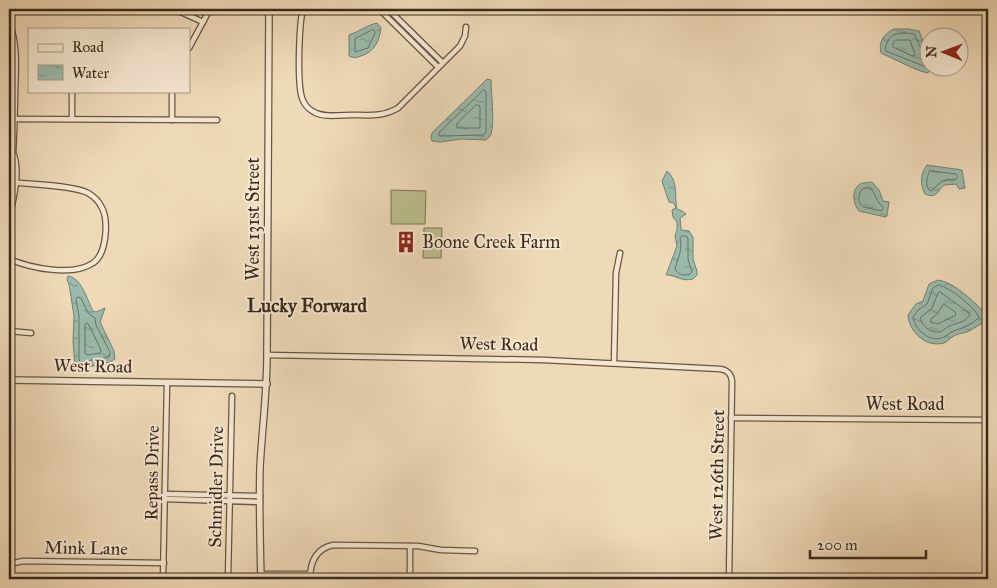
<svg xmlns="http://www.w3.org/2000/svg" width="997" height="588" viewBox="0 0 997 588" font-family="'IM FELL Great Primer',serif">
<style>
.green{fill:#bbbf8e;stroke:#7a7455}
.water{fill:url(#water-ripples);stroke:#738173}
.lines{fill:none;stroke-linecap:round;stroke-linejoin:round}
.shore{stroke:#697264;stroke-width:1}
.minor-casing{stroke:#665643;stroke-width:7}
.tertiary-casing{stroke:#665643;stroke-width:8}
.minor{stroke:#f5e7d1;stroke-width:4.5}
.tertiary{stroke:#f5e7d1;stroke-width:5.5}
.labels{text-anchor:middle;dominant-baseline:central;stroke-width:4;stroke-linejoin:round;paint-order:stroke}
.street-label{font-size:18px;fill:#382a1c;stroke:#f5e7d1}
.poi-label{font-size:18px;fill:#382a1c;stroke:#f5e7d1;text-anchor:start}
.neighbourhood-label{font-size:19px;font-weight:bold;fill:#382a1c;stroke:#f5e7d1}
</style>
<defs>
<pattern id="water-ripples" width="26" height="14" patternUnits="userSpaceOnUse" patternTransform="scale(1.25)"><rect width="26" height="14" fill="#9abbad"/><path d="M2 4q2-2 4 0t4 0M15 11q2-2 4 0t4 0" fill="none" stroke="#7f988c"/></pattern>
</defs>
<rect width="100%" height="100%" fill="#efdab8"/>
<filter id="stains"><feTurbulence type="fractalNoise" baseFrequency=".004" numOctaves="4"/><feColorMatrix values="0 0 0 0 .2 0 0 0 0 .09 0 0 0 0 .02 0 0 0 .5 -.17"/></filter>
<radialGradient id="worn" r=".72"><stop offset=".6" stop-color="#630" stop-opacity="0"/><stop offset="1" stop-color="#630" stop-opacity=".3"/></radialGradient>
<g class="green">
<path d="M391 190 426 191 425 224H391Z"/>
<path d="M424 228H442L441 258H423Z"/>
</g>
<g class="water">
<path d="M377 23 381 28C379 42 374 52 361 56 356 58 353 58 349 56V35C358 32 370 24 377 23Z"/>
<path d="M894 29H908L919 31 929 55 930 68H932V70L927 73 915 69 881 53C878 43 884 33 894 29Z"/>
<path d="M487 79 491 80C491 93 495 122 491 134 490 136 488 139 486 140L462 139 440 142 432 141 431 137 432 133Z"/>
<path d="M927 165 962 170 965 188 959 189 956 184 944 185C937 192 936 199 925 194 920 185 920 174 927 165Z"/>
<path d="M667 171C679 182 674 196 677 209L682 211 686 214 680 218 681 230 689 231 693 237V259L697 271V275L693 279C680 282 677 275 666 275L677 246 675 236 677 230V222L673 217 672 210 676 208 674 203 669 202 662 181Z"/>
<path d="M872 182 879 190 883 201 889 202 887 216 885 217 859 211C853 204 851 190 860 184 863 182 869 183 872 182Z"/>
<path d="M68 276C82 278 87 300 93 311L96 312 105 308 100 322 114 351 115 359C104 366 88 367 75 367L73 341 74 316 69 284 67 280Z"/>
<path d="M938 280C952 282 966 295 976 304 981 308 983 313 988 316L986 322C979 324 975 328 969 331 964 334 958 333 954 336 950 338 948 341 944 343 926 348 909 332 908 315L916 304 923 301 929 284Z"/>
</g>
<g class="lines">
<g class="shore">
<path d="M372 30H374L375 33 368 48 355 52V39Z"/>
<path d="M896 40H910L915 55 912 56 893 47V43Z"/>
<path d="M930 56 923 53 914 34C898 32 889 32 885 49L886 51 926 67 930 64"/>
<path d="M484 90 486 92V132L484 135 439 136V133Z"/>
<path d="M476 105H479L480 107V128H457V124Z"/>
<path d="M931 171 956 174 958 177 956 179 942 181 931 191C924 187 927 179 929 172Z"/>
<path d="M871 188 879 203 883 207 882 211 863 207C857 202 858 195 862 189Z"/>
<path d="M682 236H686L688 238V259L692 272 690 274C684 276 678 275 675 269 678 258 683 249 680 238Z"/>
<path d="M939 285C951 288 973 306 979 317 973 324 965 327 956 330 950 332 947 336 942 338 928 342 915 329 913 317L918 310 927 304 933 288Z"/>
<path d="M940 292 969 313 970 315C965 322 960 322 952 325 948 326 945 329 942 331 932 335 922 326 920 318L932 308 938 293Z"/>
<path d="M78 297 81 298 88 313 95 318 96 325 110 352 109 357 81 362 79 360V316L76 300Z"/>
<path d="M944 304 955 312 956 315 938 324 931 322V319L937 314Z"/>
<path d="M87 323 89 325 101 350 100 353 87 355 85 353V326Z"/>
</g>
<g class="minor-casing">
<g id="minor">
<path d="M174 9 203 22"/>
<path d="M303 9C299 24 297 83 302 98 304 104 308 109 314 112 324 118 341 115 352 115 369 115 383 117 398 108L460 46 465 36 466 27"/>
<path d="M379 9 438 67"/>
<path d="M388 9 442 62"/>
<path d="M9 22C19 46 15 74 15 99 14 131 14 164 9 196"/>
<path d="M189 48 210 9"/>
<path d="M72 118V91"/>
<path d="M9 119 217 120"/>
<path d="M172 120V91"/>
<path d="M9 182C27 184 73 185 88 193 93 196 98 200 101 206 109 219 107 254 93 263 73 277 30 268 9 259"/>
<path d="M9 217C14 199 20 173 14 155"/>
<path d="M9 331 31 333"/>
<path d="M267 355 544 360 720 369C728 370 731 374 732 381L729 579"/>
<path d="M614 363 616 273 620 253"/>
<path d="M731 418 988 420"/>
<path d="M165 494 260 496"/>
<path d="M165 499 260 502"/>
<path d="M9 564 23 561 164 563"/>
<path d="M261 574H310"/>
<path d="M163 579 167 383"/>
<path d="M228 579 232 396"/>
<path d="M310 579C310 563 315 549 333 545L418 546 441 550 475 551"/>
<path d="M410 579V546"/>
</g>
</g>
<g class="tertiary-casing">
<g id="tertiary">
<path d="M9 380 267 384"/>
<path d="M261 579C260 542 259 505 260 467 262 430 267 393 267 355L269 9"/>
</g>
</g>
<use href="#minor" class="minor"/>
<use href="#tertiary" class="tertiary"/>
</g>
<defs>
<g id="building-bare" transform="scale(1.725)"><path d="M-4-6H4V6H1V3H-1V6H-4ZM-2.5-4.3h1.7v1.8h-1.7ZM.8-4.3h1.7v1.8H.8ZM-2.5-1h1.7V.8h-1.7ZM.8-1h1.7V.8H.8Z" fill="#8f2418" stroke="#f5e7d1" stroke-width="2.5" paint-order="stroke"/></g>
</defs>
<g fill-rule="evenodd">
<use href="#building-bare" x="406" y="242"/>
</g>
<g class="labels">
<g class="street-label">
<text transform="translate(253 219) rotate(-90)">West 131st Street</text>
<text transform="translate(499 344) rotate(1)">West Road</text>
<text transform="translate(93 366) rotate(1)">West Road</text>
<text x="905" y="404">West Road</text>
<text transform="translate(152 473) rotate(-89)">Repass Drive</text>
<text transform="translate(717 475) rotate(-89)">West 126th Street</text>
<text transform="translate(216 487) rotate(-89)">Schmidler Drive</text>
<text transform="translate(86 548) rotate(1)">Mink Lane</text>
</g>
<g class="poi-label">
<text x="422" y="242">Boone Creek Farm</text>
</g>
<g class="neighbourhood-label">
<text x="307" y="305">Lucky Forward</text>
</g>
</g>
<rect width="997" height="588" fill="none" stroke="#efdab8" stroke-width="30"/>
<rect x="10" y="10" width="977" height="568" fill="none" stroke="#382a1c" stroke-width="2.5"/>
<rect x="15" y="15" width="967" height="558" fill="none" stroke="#382a1c"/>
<rect x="28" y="28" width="162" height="65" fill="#f5e7d1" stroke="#a99b89"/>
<rect x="38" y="44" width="25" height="8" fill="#f5e7d1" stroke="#a99b89"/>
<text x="72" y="52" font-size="15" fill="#382a1c">Road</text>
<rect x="38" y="65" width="25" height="15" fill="url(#water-ripples)" stroke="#a99b89"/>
<text x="72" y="78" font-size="15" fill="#382a1c">Water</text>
<g transform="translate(944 52) rotate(271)"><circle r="24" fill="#f5e7d1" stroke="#a99b89"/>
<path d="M0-4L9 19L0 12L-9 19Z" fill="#8f2418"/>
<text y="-8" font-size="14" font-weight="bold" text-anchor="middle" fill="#382a1c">N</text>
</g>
<path d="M810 550v8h116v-8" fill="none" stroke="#382a1c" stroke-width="2.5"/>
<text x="817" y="550" font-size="15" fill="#382a1c" stroke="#f5e7d1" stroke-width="4" paint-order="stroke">200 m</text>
<rect width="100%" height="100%" filter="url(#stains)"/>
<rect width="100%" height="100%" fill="url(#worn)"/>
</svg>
